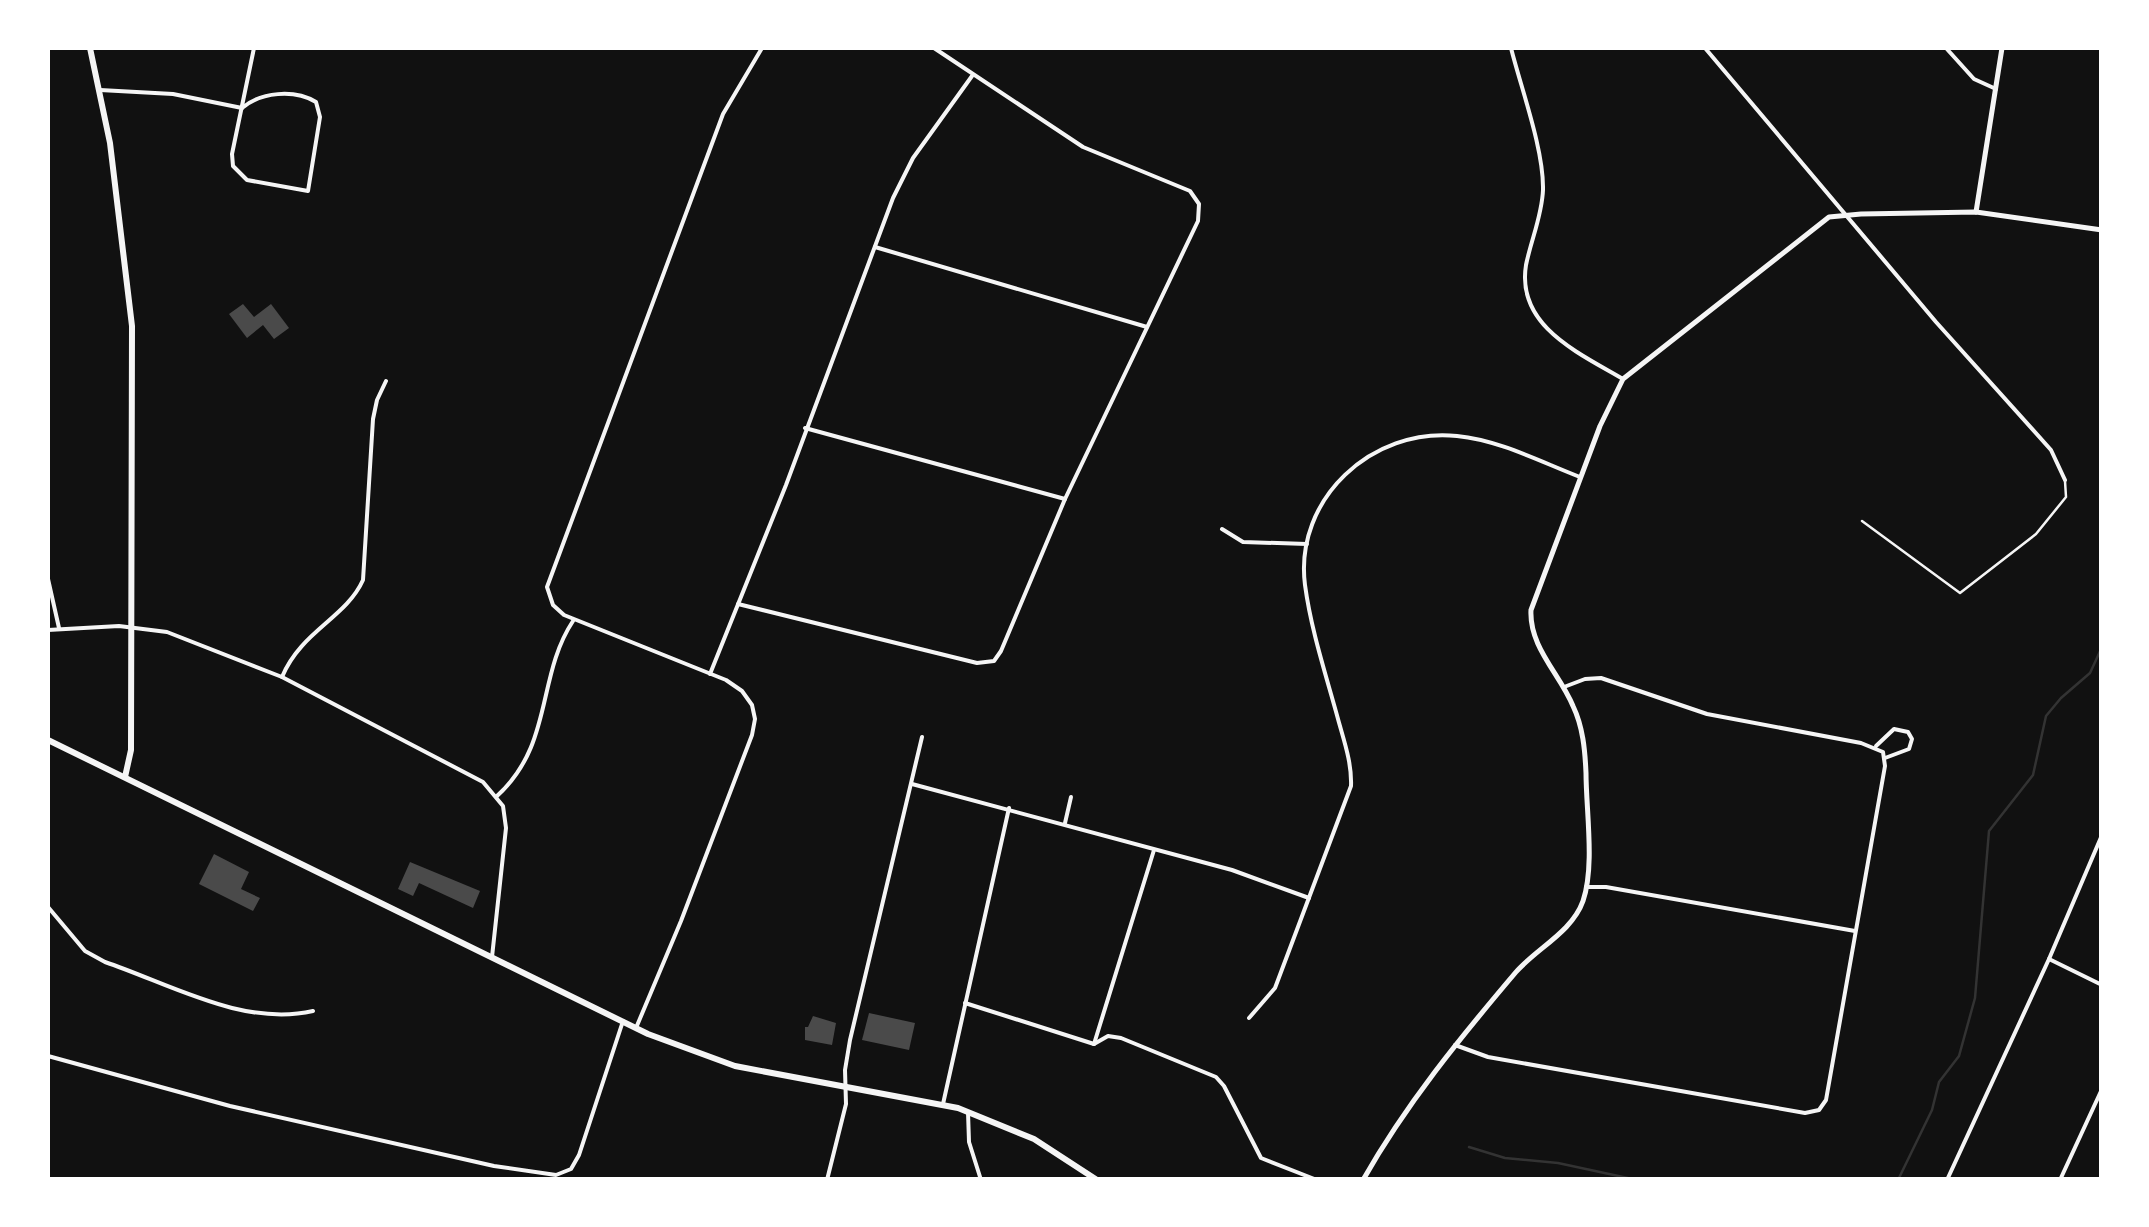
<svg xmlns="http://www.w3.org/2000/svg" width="2149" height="1227" viewBox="0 0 2149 1227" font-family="'Varela Round',sans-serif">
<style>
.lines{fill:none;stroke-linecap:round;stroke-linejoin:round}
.stream{stroke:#333;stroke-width:2.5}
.building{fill:#4a4a4a}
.service{stroke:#f5f5f5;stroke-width:2.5}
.minor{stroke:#f5f5f5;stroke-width:4}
.tertiary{stroke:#f5f5f5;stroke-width:5}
.secondary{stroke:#f5f5f5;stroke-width:6}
.primary{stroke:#f5f5f5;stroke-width:6}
</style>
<rect width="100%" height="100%" fill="#111"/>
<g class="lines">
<g class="stream">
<path d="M1469 1147 1505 1158 1558 1163 1637 1180"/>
<path d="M1898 1180 1932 1110 1939 1082 1959 1056 1975 998 1989 831 2033 775 2046 716 2061 698 2090 673 2102 647"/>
</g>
</g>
<g class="building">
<path d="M243 304 254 317 271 304 289 328 274 339 263 325 247 338 229 314Z"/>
<path d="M214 854 249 872 241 889 260 898 253 911 199 884Z"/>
<path d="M410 862 480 891 473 908 419 883 413 896 398 889Z"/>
<path d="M869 1013 915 1023 909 1050 862 1040Z"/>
<path d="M813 1016 836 1023 832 1045 805 1040V1027H808Z"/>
</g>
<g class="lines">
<path class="service" d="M1862 521 1960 593 2036 534 2066 497 2065 481"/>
<g class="minor">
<path d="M1511 48C1521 88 1544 150 1543 190 1542 216 1531 240 1526 265 1516 326 1579 353 1623 379"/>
<path d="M1705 48 1936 322 2051 450 2065 480"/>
<path d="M1946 48 1974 79 1996 89"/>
<path d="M100 90 173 94 242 108"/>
<path d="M242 108C261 92 294 89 316 102L320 117 308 191 247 180 233 166 232 154 254 48"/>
<path d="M875 247 1147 327"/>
<path d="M805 428 1065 499"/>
<path d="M1222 529 1243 542 1307 544"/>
<path d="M48 579 59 628"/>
<path d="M738 604 977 663 994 661 1001 651 1065 499 1198 221 1199 204 1190 191 1083 147 934 48"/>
<path d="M48 630 119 626 167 632 282 677 483 782 503 806 506 828 492 957"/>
<path d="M710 674 786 485 893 198 913 158 972 76"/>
<path d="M282 677C301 631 346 618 363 580L373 419 377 400 386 381"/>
<path d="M1876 746 1894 729 1908 732 1912 739 1909 749 1885 758"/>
<path d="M912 784 1232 870 1309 898"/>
<path d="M497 796C554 744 536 677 573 621"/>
<path d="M1065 823 1071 797"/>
<path d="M1586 887H1606L1855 931"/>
<path d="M48 907 85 951 105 962C170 984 243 1027 313 1011"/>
<path d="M2049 959 2102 985"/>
<path d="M965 1003 1094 1044"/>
<path d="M1249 1018 1275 988 1351 786C1352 763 1344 741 1338 719 1326 675 1311 630 1305 585 1294 499 1372 427 1457 436 1499 440 1541 462 1580 477"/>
<path d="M636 1028 681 921 752 735 755 719 752 705 742 691 726 680 564 615 553 605 547 587 723 114 762 48"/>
<path d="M1094 1044 1108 1036 1121 1038 1216 1077 1224 1086 1261 1158 1317 1180"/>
<path d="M1094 1044 1154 850"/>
<path d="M1455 1045 1488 1057 1805 1113 1819 1110 1826 1100 1885 766 1883 752 1861 743 1707 714 1601 678 1585 679 1564 687"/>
<path d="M48 1056 230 1106 494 1166 556 1175 571 1169 579 1155 623 1021"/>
<path d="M943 1104 1009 808"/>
<path d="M968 1112 969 1142 981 1180"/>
<path d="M827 1180 846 1104 845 1070 850 1040 922 737"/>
<path d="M1947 1180 2049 959 2102 835"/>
<path d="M2060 1180 2102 1089"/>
</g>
<g class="tertiary">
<path d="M1976 212 2002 48"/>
<path d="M1363 1180C1406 1104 1460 1038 1516 972 1537 948 1572 932 1583 901 1595 866 1586 810 1586 773 1585 750 1583 727 1573 706 1560 674 1529 647 1531 610L1600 426 1623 379 1829 217 1861 214 1976 212 2102 230"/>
</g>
<path class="secondary" d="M90 48 110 143 132 326 131 750 125 777"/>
<path class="primary" d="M48 740 648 1034 735 1066 958 1108 1034 1139 1097 1180"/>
</g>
<rect width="2149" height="1227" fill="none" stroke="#ffffff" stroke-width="100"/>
</svg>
